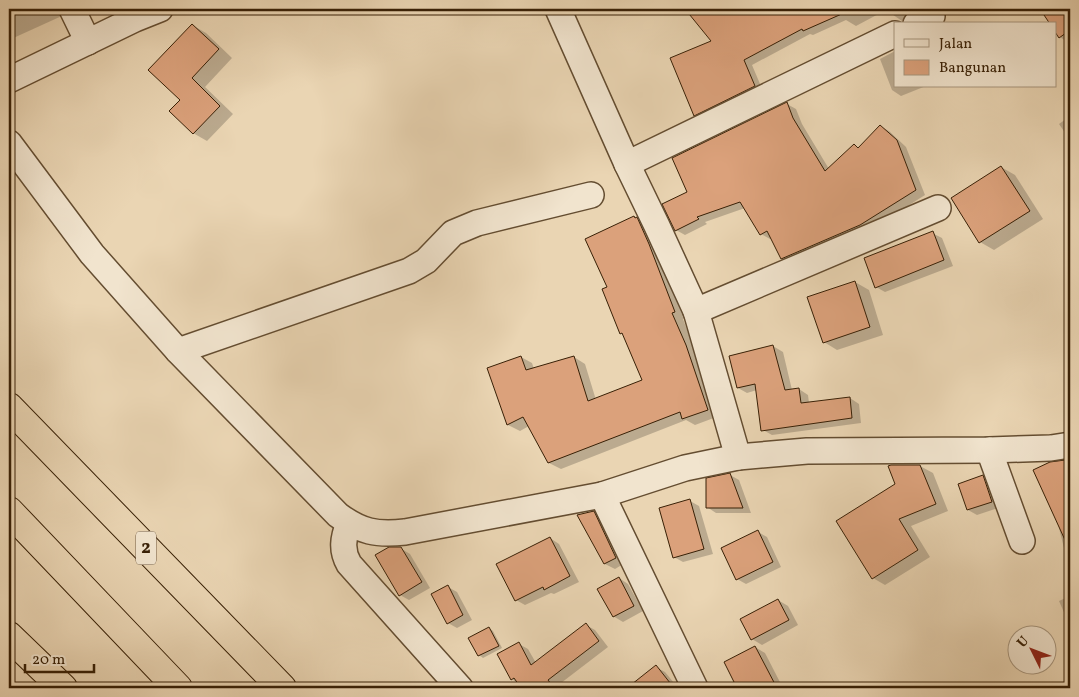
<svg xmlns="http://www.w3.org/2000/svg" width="1079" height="697" viewBox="0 0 1079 697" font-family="Vollkorn,serif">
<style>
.shadow{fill:#0003}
.building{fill:#dba17b;stroke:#382006}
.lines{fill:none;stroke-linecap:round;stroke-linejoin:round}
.minor-casing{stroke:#644d31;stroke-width:28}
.highway-casing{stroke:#382006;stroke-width:30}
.minor{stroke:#f1e4ce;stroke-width:25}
.highway{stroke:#ead5b3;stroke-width:28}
.labels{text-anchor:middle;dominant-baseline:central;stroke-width:4;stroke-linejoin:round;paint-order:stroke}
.shield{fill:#f1e4ce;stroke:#705b42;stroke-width:1}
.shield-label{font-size:19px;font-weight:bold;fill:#382006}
</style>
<rect width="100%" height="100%" fill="#ead5b3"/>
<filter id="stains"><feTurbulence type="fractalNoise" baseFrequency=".004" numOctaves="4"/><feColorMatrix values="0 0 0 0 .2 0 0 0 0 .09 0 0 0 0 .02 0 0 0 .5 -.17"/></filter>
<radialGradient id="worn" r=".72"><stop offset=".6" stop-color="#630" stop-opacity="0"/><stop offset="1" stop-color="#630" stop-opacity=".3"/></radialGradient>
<g class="shadow">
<path d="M9 9H62L64 15 9 40Z"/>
<path d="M687 9H911L902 21 886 10 856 26 846 20 813 35 810 34 752 65 763 91 703 120 695 115 713 41Z"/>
<path d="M1041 9H1070V44L1060 37 1055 24H1051Z"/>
<path d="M192 25 206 33 232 58 205 87 233 114 207 141 193 133 181 100Z"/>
<path d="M9 41 14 49 9 53Z"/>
<path d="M895 51V86H926L901 96 892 90 880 59Z"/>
<path d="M787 104 796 109 802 124 829 169 854 145 860 149 880 126 889 131 906 147 925 195 870 230 791 263 782 258 772 238 770 239 761 234 745 208 705 222 707 224 685 235 676 230 688 193Z"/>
<path d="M1070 116V140L1059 124Z"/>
<path d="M1001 167 1015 175 1043 219 994 250 980 242Z"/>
<path d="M634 217 648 225 685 318 683 319 719 416 695 425 686 420 561 469 549 463 529 426 520 431 508 425 489 369 521 357 532 363 534 369 574 357 585 364 596 400 643 381 624 335 621 333 609 287Z"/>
<path d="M932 233 942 238 953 266 885 292 876 287Z"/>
<path d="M855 282 869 290 883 335 837 350 824 342Z"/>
<path d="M773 346 783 352 792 390 799 389 808 395 809 403 850 398 859 404 861 423 772 435 763 430 757 390 747 393 738 388Z"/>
<path d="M1065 462 1070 465V572L1057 520Z"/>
<path d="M920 466 933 473 948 511 911 526 930 557 885 585 873 578 897 484Z"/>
<path d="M730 475 739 480 751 513H716L707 507Z"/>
<path d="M983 477 992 482 1001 507 977 515 968 510Z"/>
<path d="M690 501 699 506 713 554 683 562 674 557Z"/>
<path d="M594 512 603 518 625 563 615 569 605 564 579 515Z"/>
<path d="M758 532 767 537 781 567 746 584 737 579Z"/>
<path d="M550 538 559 544 579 582 554 594 551 593 525 605 516 600Z"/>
<path d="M400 548 410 554 430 588 409 600 400 595Z"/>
<path d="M619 578 628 584 643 611 623 622 613 616Z"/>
<path d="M448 587 457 592 472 620 457 628 448 623Z"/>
<path d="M1070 596V626L1059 601Z"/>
<path d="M778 600 788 606 798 625 762 645 752 639Z"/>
<path d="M586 625 595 630 608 647 561 683 565 688H523L519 684 512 679 519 644 528 649 536 663Z"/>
<path d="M489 628 493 631 502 648 483 658 479 655 470 638Z"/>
<path d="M755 647 765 653 783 688H738L725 663Z"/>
<path d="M656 667 665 672 678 688H629Z"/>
</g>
<g class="building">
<path d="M685 9H853L803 31 802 29 744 60 755 86 694 116 670 58 711 41Z"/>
<path d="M1040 9H1070V30L1059 38 1055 32V24H1050Z"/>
<path d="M192 24 219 49 192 78 220 106 193 134 169 111 180 100 148 70Z"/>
<path d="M787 102 793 118 825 171 854 144 858 148 880 125 897 140 916 190 860 225 781 259 767 231 760 235 740 202 697 217 699 219 675 231 662 204 687 192 672 158Z"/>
<path d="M1001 166 1030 211 979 243 951 198Z"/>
<path d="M634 216 635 218 637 217 649 244 675 312 672 313 686 345 708 410 682 419 680 412 548 463 523 417 507 425 487 368 521 356 526 370 574 356 588 401 642 380 622 333 620 334 602 289 607 287 585 239Z"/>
<path d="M933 231 944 260 875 288 864 258Z"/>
<path d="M855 281 870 327 823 343 807 297Z"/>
<path d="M773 345 785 390 799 388 801 403 850 397 852 418 761 431 755 384 737 388 729 356Z"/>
<path d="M1065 460 1070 471V551L1033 470 1050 462Z"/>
<path d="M891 465H920L936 504 899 519 918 550 872 579 836 521 895 484 888 466Z"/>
<path d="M730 473 743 508H706V478Z"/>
<path d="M983 475 992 502 967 510 958 484Z"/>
<path d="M690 499 704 549 673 558 659 508Z"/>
<path d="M594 511 616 558 604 564 577 515Z"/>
<path d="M758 530 773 562 736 580 721 548Z"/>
<path d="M550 537 570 576 544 590 543 587 515 601 496 564Z"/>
<path d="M389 547H401L422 582 399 596 375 555Z"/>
<path d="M619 577 634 606 613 617 597 589Z"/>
<path d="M448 585 463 615 447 624 431 594Z"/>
<path d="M778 599 789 620 751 640 740 619Z"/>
<path d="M586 623 599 641 548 680 554 688H521L514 678 511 680 497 654 519 642 531 665Z"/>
<path d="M489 627 499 646 478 656 468 638Z"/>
<path d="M755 646 777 688H737L724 662Z"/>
<path d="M656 665 674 688H627Z"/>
</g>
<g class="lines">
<g class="minor-casing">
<g id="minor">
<path d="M72 9 88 42"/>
<path d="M558 9 627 164 657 226 696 311 738 457"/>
<path d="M916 24 932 16"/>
<path d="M9 80 135 19 160 9"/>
<path d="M9 143 92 254 178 351 338 515C361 532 376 535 405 532L602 495 685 468 738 457 807 451 989 450 1051 448 1070 445"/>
<path d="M627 164 895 34"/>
<path d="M696 311 938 208"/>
<path d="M178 351 409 271 426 261 453 233 477 223 591 195"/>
<path d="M989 450 1022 541"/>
<path d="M602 495 695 688"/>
<path d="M349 523C343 538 341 550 349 564L460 688"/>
</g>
</g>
<g class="highway-casing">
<g id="highway">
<path d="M9 407 282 688"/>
<path d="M9 511 178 688"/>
<path d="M9 636 63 688"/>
</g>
</g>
<use href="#minor" class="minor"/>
<use href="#highway" class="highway"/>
</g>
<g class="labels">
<rect class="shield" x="136" y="531.5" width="20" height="33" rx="4"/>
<g class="shield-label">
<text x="146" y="548">2</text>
</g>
</g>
<rect width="1079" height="697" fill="none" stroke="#ead5b3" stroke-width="30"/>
<rect x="10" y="10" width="1059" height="677" fill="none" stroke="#382006" stroke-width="2.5"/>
<rect x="15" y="15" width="1049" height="667" fill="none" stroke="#382006"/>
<rect x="894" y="22" width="162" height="65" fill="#f1e4ce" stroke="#a7967e"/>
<rect x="904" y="39" width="25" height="8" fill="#f1e4ce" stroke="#a7967e"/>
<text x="939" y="48" font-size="15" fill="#382006">Jalan</text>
<rect x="904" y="60" width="25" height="15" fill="#dba17b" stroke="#a7967e"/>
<text x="939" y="72" font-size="15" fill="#382006">Bangunan</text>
<g transform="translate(1032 650) rotate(312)"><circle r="24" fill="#f1e4ce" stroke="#a7967e"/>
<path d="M0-4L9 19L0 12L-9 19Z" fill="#8f2418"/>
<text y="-8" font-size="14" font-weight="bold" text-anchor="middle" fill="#382006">U</text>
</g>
<path d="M25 664v8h69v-8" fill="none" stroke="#382006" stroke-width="2.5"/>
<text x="32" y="664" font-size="15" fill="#382006" stroke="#f1e4ce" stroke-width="4" paint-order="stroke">20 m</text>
<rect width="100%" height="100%" filter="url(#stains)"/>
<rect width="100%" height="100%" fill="url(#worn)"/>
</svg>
